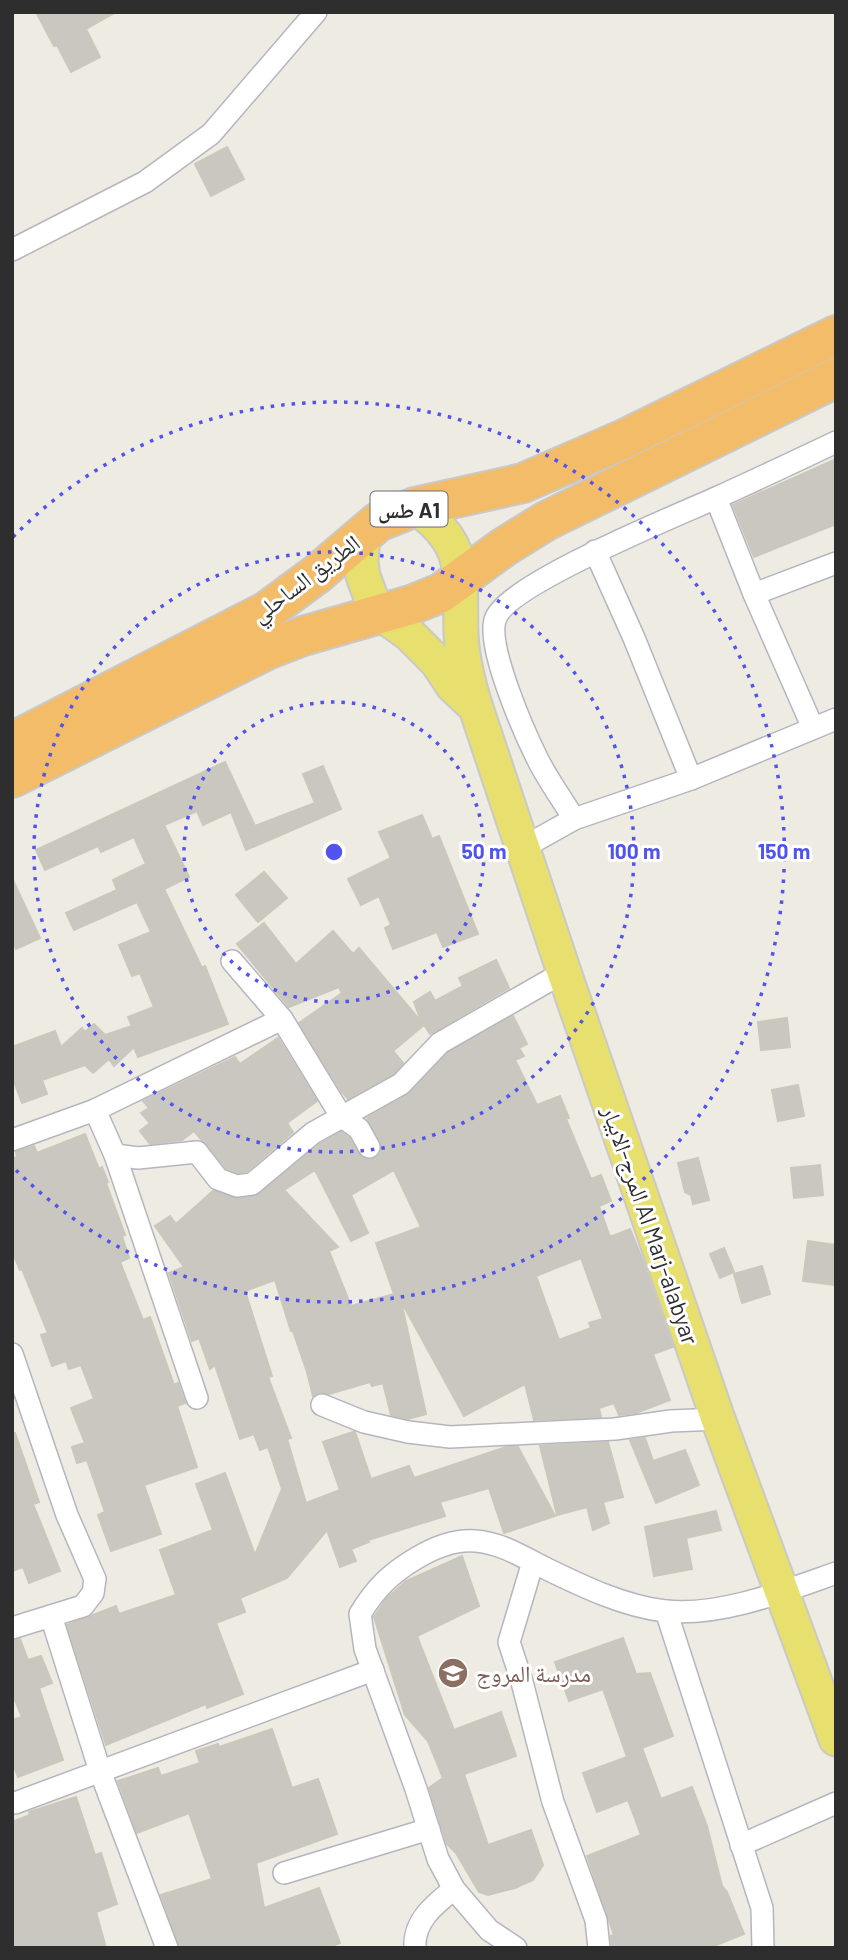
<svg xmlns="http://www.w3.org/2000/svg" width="848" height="1960" viewBox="0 0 848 1960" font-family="Barlow,'Noto Naskh Arabic',sans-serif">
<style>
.building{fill:#cac7c1;stroke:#cac7bb;stroke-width:2;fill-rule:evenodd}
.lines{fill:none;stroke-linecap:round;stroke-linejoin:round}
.street-casing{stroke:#b5b5c0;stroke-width:24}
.primary-casing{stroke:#c9c9c9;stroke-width:37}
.highway-casing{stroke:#c9c9c9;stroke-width:42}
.street{stroke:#fff;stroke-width:21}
.primary{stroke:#e7df6e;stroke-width:33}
.highway{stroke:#f2bc69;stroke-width:38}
.ring{fill:none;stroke:#5053ec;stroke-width:3.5;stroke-dasharray:3.5 7}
.labels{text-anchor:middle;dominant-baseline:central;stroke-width:6;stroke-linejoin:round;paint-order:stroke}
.shield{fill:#fff;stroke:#6d6d6d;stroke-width:2}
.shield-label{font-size:21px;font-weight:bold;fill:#2e2e2e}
.street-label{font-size:23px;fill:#2e2e2e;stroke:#fff}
.education-label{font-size:23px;fill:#785e54;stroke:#fff;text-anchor:start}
.centre{fill:#5053ec;stroke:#fff;stroke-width:3.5}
.ring-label{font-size:21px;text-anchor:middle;font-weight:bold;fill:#5053ec;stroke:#fff;stroke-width:6;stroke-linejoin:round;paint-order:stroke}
</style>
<rect width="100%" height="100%" fill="#eeebe2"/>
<g class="building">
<path d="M36 12H116L86 29 100 57 71 72 57 45 54 46Z"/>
<path d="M227 147 244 179 211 196 195 164Z"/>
<path d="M836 459V524L754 557 733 505Z"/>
<path d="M225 762 255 826 315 803 303 774 323 766 341 809 246 850 231 812 203 825 197 811 164 825 189 877 164 889 202 968 205 966 228 1024 138 1057 134 1047 114 1066 109 1059 93 1073 85 1065 42 1080 47 1094 22 1103 12 1076V1047L55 1031 61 1047 82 1028 85 1032 94 1024 105 1035 132 1026 128 1017 154 1007 140 973 132 976 119 945 151 932 137 902 74 930 66 913 117 890 113 880 146 864 134 837 101 852 98 846 45 870 36 850Z"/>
<path d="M422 815 432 839 439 836 478 934 443 947 437 932 393 949 385 928 391 925 379 896 361 905 348 879 391 858 379 832Z"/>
<path d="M264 872 287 898 258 922 236 895Z"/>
<path d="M12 878 40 938 16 949 12 940Z"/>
<path d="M264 923 296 964 333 931 353 954 359 948 424 1025 393 1051 403 1063 393 1074 348 1099 341 1091 299 1023 342 993 339 987 289 1007 237 944Z"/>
<path d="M496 960 509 988 430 1034 420 1018 414 1002 430 992 435 1001 463 986 459 978Z"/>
<path d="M513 1016 527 1044 519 1048 524 1056 515 1060 537 1105 560 1096 569 1118 566 1119 591 1179 601 1175 611 1201 599 1206 610 1237 630 1229 642 1258 673 1347 653 1354 670 1400 636 1413 619 1415 614 1403 599 1408 601 1417 534 1420 525 1384 464 1416 401 1301 426 1414 408 1419 391 1415 383 1383 372 1386 370 1382 329 1394 320 1392 313 1396 307 1372 293 1331H291L275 1280 245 1291 272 1376 268 1377 291 1438 287 1439 306 1503 340 1490 323 1442 353 1432H355L371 1479 409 1466 414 1478 506 1447H518L555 1516 504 1533 489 1488 440 1502 445 1516 368 1540 369 1542 351 1549 356 1561 340 1567 327 1530 287 1578 240 1598 245 1612 216 1623 243 1694 207 1708 206 1704 106 1745 67 1625 116 1606 119 1614 176 1595 160 1550 213 1530 196 1484 225 1473 255 1555 282 1489 268 1447 260 1450 254 1434 240 1439 215 1365 210 1369 199 1338 192 1341 169 1273 184 1267 155 1226 170 1216 176 1224 213 1191 238 1199 260 1194 320 1144 341 1132 349 1138 362 1158 368 1160 376 1158 381 1153 382 1147 367 1118 410 1093 448 1053ZM315 1170 351 1241 368 1233 351 1195 394 1170 421 1227 376 1243 394 1294 351 1306 329 1251 338 1247 284 1190ZM581 1258 603 1319 589 1323 591 1328 559 1340 536 1276Z"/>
<path d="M787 1018 790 1047 761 1050 758 1022Z"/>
<path d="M278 1038 317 1101 287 1123 293 1132 247 1171 238 1173 226 1168 194 1131 182 1140 150 1144 140 1131 150 1123 141 1113 149 1108 143 1101 235 1057 240 1064Z"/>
<path d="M798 1085 804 1116 778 1121 772 1090Z"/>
<path d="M85 1134 99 1169 102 1167 108 1182 106 1183 125 1235 122 1236 129 1258 120 1262 143 1320 150 1317 174 1385 178 1383 185 1403 177 1406 197 1467 144 1485 161 1534 111 1551 98 1515 105 1512 87 1460 77 1463 72 1447 85 1443 71 1408 94 1399 81 1365 69 1369 66 1361 52 1366 41 1335 48 1333 22 1269 20 1270 12 1251V1159L17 1157 16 1152 34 1146 37 1153Z"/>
<path d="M698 1158 709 1200 693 1204 691 1195 685 1192 678 1163Z"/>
<path d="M820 1165 823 1195 794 1198 791 1168Z"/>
<path d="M808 1241 836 1245V1285L803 1281Z"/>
<path d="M724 1248 734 1272 720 1278 710 1254Z"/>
<path d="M762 1266 770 1294 742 1303 734 1274Z"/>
<path d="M12 1433H15L39 1502 33 1504 60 1571 29 1583 23 1567 12 1571Z"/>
<path d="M645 1438 653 1461 685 1450 699 1485 656 1503 630 1440Z"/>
<path d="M608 1442 623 1497 603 1502 609 1523 593 1530 587 1507 557 1515 540 1446Z"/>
<path d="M716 1511 721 1530 686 1538 692 1569 654 1576 645 1527Z"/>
<path d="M462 1556 479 1606 417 1636 454 1730 501 1712 516 1756 464 1774 488 1845 531 1830 543 1865 533 1880 515 1888 488 1895 479 1892 456 1853 447 1844 429 1788 443 1778 428 1741 405 1715 374 1617 387 1598 406 1581Z"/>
<path d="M623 1638 636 1674 650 1673 673 1736 642 1748 661 1799 692 1787 707 1826 722 1886 727 1892 744 1934 709 1948H612L611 1936 614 1935 587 1856 641 1835 628 1800 597 1812 583 1773 627 1757 603 1689 569 1701 555 1662Z"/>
<path d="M20 1639 28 1660 41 1656 52 1683 39 1688 63 1760 18 1777 12 1761V1720L22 1717 12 1693V1641Z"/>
<path d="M272 1729 292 1788 318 1779 337 1834 256 1863 264 1908 319 1888 340 1943 327 1948H180L161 1895 212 1879 189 1813 137 1833 118 1781 158 1768 161 1776 200 1763 196 1751 218 1744 219 1747Z"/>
<path d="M76 1797 95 1855 101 1853 117 1904 96 1912 106 1948H12V1822L30 1815 29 1812Z"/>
</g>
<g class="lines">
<g class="street-casing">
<g id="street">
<path d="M12 250 145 182 211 134 316 12"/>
<path d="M716 498 754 594 813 728"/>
<path d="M595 551 634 638 691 779"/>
<path d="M754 594 836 563"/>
<path d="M574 819C562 799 548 780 538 760 524 732 487 648 495 620 505 585 678 515 716 498 756 480 796 461 836 442"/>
<path d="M524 847 574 819 691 779 836 719"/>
<path d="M232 961 282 1019 341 1116 359 1129 369 1147"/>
<path d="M95 1110 115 1155 197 1398"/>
<path d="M12 1140 95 1110 282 1019"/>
<path d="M115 1155 138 1158 197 1152 218 1179 237 1186 252 1184 313 1133 401 1084 440 1043 564 972"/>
<path d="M12 1354 67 1515 95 1579 93 1593 83 1606 12 1628"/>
<path d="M322 1405 364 1422 408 1432 450 1437 615 1429 671 1421 718 1419"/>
<path d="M533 1562 509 1642 522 1682 553 1802 596 1920 599 1948"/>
<path d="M666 1611 762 1908 763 1948"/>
<path d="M51 1616 100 1771 167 1948"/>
<path d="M15 1803 373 1670"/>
<path d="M741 1845 836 1803"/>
<path d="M284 1873 429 1829"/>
<path d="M415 1948C413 1921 435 1904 454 1889"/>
<path d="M516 1948 489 1930 454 1889 438 1859 416 1789 365 1649 360 1614C375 1589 390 1574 415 1559 433 1548 454 1539 476 1541 501 1543 523 1557 545 1568 582 1586 623 1606 665 1611 719 1617 785 1591 836 1573"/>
</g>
</g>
<g class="primary-casing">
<g id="primary">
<path d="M415 507C470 545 459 575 461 633 462 659 468 683 476 708L564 972 718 1419 836 1739"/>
<path d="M363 534 361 562 363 576 373 603 381 614 409 634 437 662 453 686 470 702"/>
</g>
</g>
<g class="highway-casing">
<g id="highway">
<path d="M12 742 267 611 317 574 378 522 415 507 523 483 622 440 836 335"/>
<path d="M12 778 267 650 303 636 411 605 441 593 504 547 546 521 836 378"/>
</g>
</g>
<use href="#street" class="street"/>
<use href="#primary" class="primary"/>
<use href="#highway" class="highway"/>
</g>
<g class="ring">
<circle cx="334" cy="852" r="150"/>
<circle cx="334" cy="852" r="300"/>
<path d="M13 537A450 450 0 1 1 13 1167"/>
</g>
<defs>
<g id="school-disc" transform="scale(1.575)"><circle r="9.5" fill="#8d6e63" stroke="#fff"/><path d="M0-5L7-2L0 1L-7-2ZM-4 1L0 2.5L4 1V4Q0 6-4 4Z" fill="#fff"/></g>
</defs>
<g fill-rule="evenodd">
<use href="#school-disc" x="453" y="1673"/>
</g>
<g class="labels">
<rect class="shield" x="370.5" y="491.5" width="77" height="35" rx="5"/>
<g class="shield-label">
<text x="409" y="509">طس A1</text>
</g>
<g class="street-label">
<text transform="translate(305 578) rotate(-37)">الطريق الساحلي</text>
<text transform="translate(651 1225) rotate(71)">المرج-الابيار Al Marj-alabyar</text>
</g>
<g class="education-label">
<text x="476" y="1673">مدرسة المروج</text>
</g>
</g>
<circle cx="334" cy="852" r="10" class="centre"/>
<g class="ring-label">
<text x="484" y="859">50 m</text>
<text x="634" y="859">100 m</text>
<text x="784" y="859">150 m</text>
</g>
<rect width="848" height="1960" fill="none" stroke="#2e2e2e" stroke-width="28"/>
</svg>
